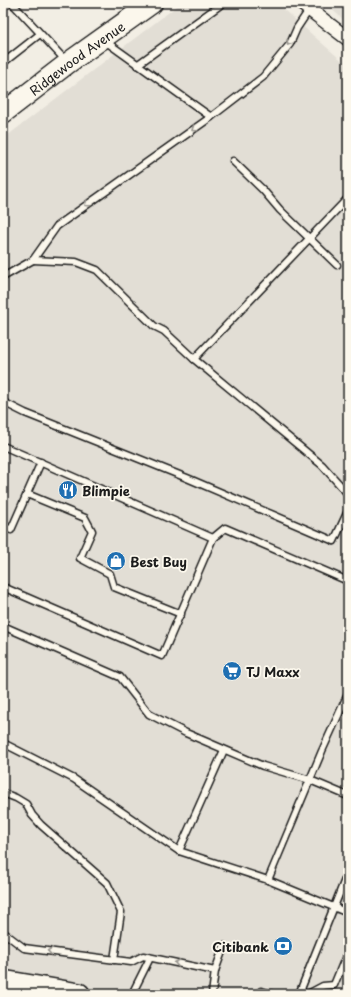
<svg xmlns="http://www.w3.org/2000/svg" width="351" height="997" viewBox="0 0 351 997" font-family="'Playpen Sans',sans-serif">
<style>
.built{fill:#e2ded5}
.lines{fill:none;stroke-linecap:round;stroke-linejoin:round}
.service-casing{stroke:#1c1c1c;stroke-width:9}
.minor-casing{stroke:#1c1c1c;stroke-width:16}
.primary-casing{stroke:#1c1c1c;stroke-width:23}
.trunk-casing{stroke:#1c1c1c;stroke-width:24}
.service{stroke:#fbf7ec;stroke-width:6}
.minor{stroke:#fbf7ec;stroke-width:13}
.primary{stroke:#fbf7ec;stroke-width:20}
.trunk{stroke:#fbf7ec;stroke-width:21}
.oneway{stroke:#97948e}
.labels{text-anchor:middle;dominant-baseline:central;stroke-width:3.5;stroke-linejoin:round;paint-order:stroke}
.street-label{font-size:13px;fill:#1c1c1c;stroke:#fbf7ec}
.poi-label{font-size:13px;font-weight:bold;fill:#1c1c1c;stroke:#fbf7ec;text-anchor:start}
</style>
<rect width="100%" height="100%" fill="#f2eee4"/>
<filter id="ink" filterUnits="userSpaceOnUse"><feTurbulence type="fractalNoise" baseFrequency=".025" numOctaves="2"/><feDisplacementMap in="SourceGraphic" scale="8" xChannelSelector="R" yChannelSelector="G"/><feConvolveMatrix kernelMatrix="1 2 1 2 8 2 1 2 1" color-interpolation-filters="sRGB"/></filter>
<g filter="url(#ink)">
<g class="built">
<path d="M181 3H276L348 66V994H63L3 983V139Z"/>
<path d="M325 3H348V24Z"/>
</g>
<g class="lines">
<g class="service-casing">
<g id="service">
<path d="M12 3 66 61"/>
<path d="M105 41 211 117"/>
<path d="M3 63 40 34"/>
<path d="M137 65 223 3"/>
<path d="M233 161 263 190 280 210 337 265"/>
<path d="M33 260 76 262 97 270 154 326 164 331 194 359 322 465 348 494"/>
<path d="M3 277 33 260 57 226 211 117 263 77 290 44 297 28 309 10 317 3"/>
<path d="M194 359 348 198"/>
<path d="M3 402 25 413 187 478 334 541 348 511"/>
<path d="M3 446 213 538"/>
<path d="M27 494 85 518 92 531 80 558 110 574 114 587 181 614"/>
<path d="M3 526 11 530 41 462"/>
<path d="M3 587 162 656 213 538 225 528 348 581"/>
<path d="M3 626 120 677 149 714 186 733 263 766 310 780 348 796"/>
<path d="M3 743 74 779 179 851 268 880 348 913"/>
<path d="M3 793 16 798 26 804 32 815 41 825 107 883 121 912 114 960"/>
<path d="M179 851 224 750"/>
<path d="M268 880 322 751 348 694"/>
<path d="M3 932 24 948 131 962 143 956 215 971"/>
<path d="M261 991 272 994"/>
<path d="M132 994 150 958"/>
<path d="M212 994 215 971 224 946"/>
<path d="M299 994 348 872"/>
<path d="M308 994 323 986 334 985 348 951"/>
</g>
</g>
<g class="minor-casing">
<path id="minor" d="M301 3 348 39"/>
</g>
<g class="primary-casing">
<g id="primary">
<path id="s1" d="M3 113 68 63 152 3"/>
</g>
</g>
<g class="trunk-casing">
<path id="trunk" d="M3 981 79 994"/>
</g>
<use href="#service" class="service"/>
<use href="#minor" class="minor"/>
<use href="#primary" class="primary"/>
<use href="#trunk" class="trunk"/>
</g>
<defs><path id="oneway-chevron" d="M-2-3.5L2.5 0L-2 3.5" fill="none" stroke-width="1.6" stroke-linecap="round" stroke-linejoin="round"/></defs>
<g class="oneway">
<use href="#oneway-chevron" transform="translate(289 43) rotate(122)"/>
<use href="#oneway-chevron" transform="translate(194 129) rotate(145)"/>
<use href="#oneway-chevron" transform="translate(87 204) rotate(145)"/>
<use href="#oneway-chevron" transform="translate(50 951) rotate(-172)"/>
<use href="#oneway-chevron" transform="translate(177 963) rotate(-169)"/>
</g>
</g>
<defs>
<g id="restaurant-disc" transform="scale(1)"><circle r="9.5" fill="#1f6fb2" stroke="#fbf7ec"/><path d="M-5-6h1v4h1v-4h1v4h1v-4h1v5L-1.5 .5V6h-2V.5L-5-1ZM5-6V6H3V1.5H1.5Q1.5-4 5-6Z" fill="#fff"/></g>
<g id="shop-disc" transform="scale(1)"><circle r="9.5" fill="#1f6fb2" stroke="#fbf7ec"/><path d="M-5-2.5h2.3a2.7 3.5 0 0 1 5.4 0H5L5.5 6h-11ZM-1.5-2.5h3a1.5 2.3 0 0 0-3 0Z" fill="#fff"/></g>
<g id="supermarket-disc" transform="scale(1)"><circle r="9.5" fill="#1f6fb2" stroke="#fbf7ec"/><path d="M-6-5.5h2.5l.6 2H6L4.5 2H-2.5L-4.4-4H-6ZM-1.5 3.2a1.3 1.3 0 1 0 .1 0ZM3 3.2a1.3 1.3 0 1 0 .1 0Z" fill="#fff"/></g>
<g id="bank-disc" transform="scale(1)"><circle r="9.5" fill="#1f6fb2" stroke="#fbf7ec"/><path d="M-6-4H6V4H-6ZM0-2.3a2.3 2.3 0 1 0 0 4.6a2.3 2.3 0 1 0 0-4.6Z" fill="#fff"/></g>
</defs>
<g fill-rule="evenodd">
<use href="#restaurant-disc" x="68" y="490"/>
<use href="#shop-disc" x="116" y="561"/>
<use href="#supermarket-disc" x="232" y="671"/>
<use href="#bank-disc" x="283" y="946"/>
</g>
<g class="labels">
<g class="street-label">
<text stroke="none"><textPath href="#s1" startOffset="92">Ridgewood Avenue</textPath></text>
</g>
<g class="poi-label">
<text x="82" y="490">Blimpie</text>
<text x="130" y="561">Best Buy</text>
<text x="246" y="671">TJ Maxx</text>
<text x="269" y="946" text-anchor="end">Citibank</text>
</g>
</g>
<rect width="351" height="997" fill="none" stroke="#fbf7ec" stroke-width="16"/>
<rect x="8" y="8" width="335" height="981" fill="none" stroke="#1c1c1c" stroke-width="1.5" filter="url(#ink)"/>
</svg>
